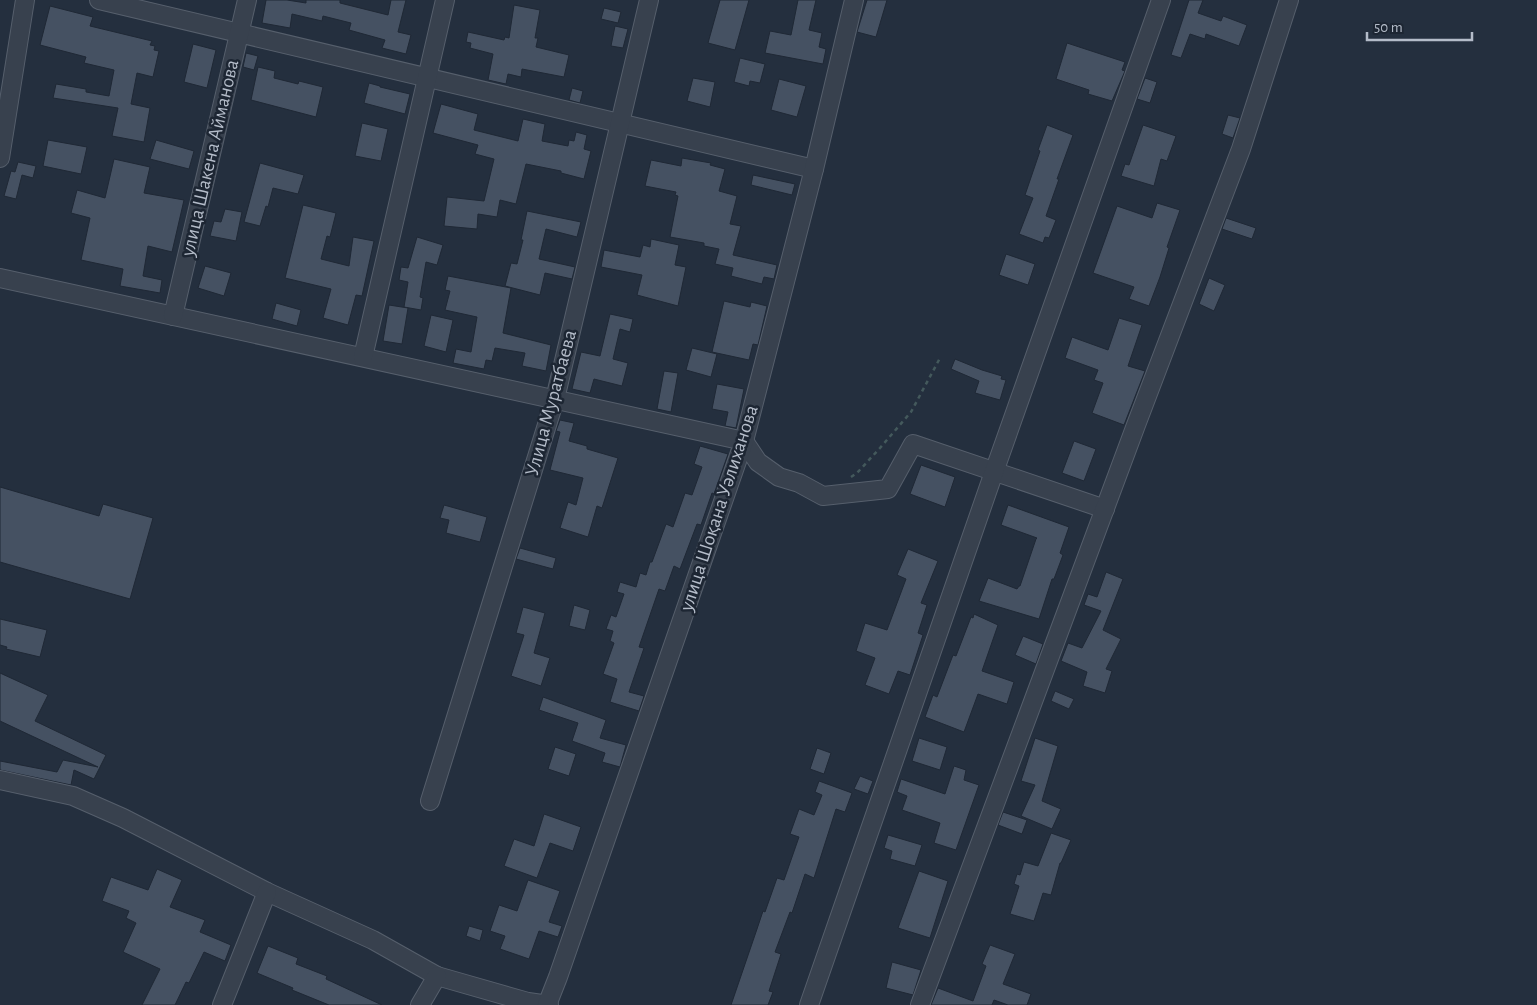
<svg xmlns="http://www.w3.org/2000/svg" width="1537" height="1005" viewBox="0 0 1537 1005" font-family="'Alegreya Sans',sans-serif">
<style>
.building{fill:#455162;stroke:#1f2835}
.lines{fill:none;stroke-linecap:round;stroke-linejoin:round}
.minor-casing{stroke:#565f6c;stroke-width:20}
.path{stroke:#44595c;stroke-width:2.5;stroke-dasharray:4 4;stroke-linecap:butt}
.minor{stroke:#38414e;stroke-width:18}
.labels{text-anchor:middle;dominant-baseline:central;stroke-width:5;stroke-linejoin:round;paint-order:stroke}
.street-label{font-size:20px;fill:#b4bcc9;stroke:#1d2633}
</style>
<rect width="100%" height="100%" fill="#242f3e"/>
<g class="building">
<path d="M266 0H287L306 3V0H340V3L388 15 391 0H406L398 32 411 35 406 54 382 48 385 40 349 30 351 23 323 16 322 21 292 14 290 28 262 23Z"/>
<path d="M720 0H749L735 50 708 43Z"/>
<path d="M798 0H816L809 30 822 33 819 47 826 49 823 64 765 53 770 31 791 35Z"/>
<path d="M867 0H887L876 37 857 32Z"/>
<path d="M1189 0H1203L1198 13 1221 21 1223 16 1247 25 1239 46 1206 34 1205 39 1190 34 1181 58 1171 55Z"/>
<path d="M514 5 540 10 535 38H538L536 47 569 55 564 77 522 69 521 77 508 74 506 84 488 80 493 54 470 48 471 43 466 42 468 32 504 40 505 37 509 38Z"/>
<path d="M50 6 93 17 90 26 152 41 150 45 155 46 154 50 159 51 153 77 137 73 131 104 150 108 144 142 112 136 118 108 53 98 56 84 86 89V92L109 96 114 70 84 63 86 57 40 45Z"/>
<path d="M604 8 621 12 618 23 601 19Z"/>
<path d="M615 26 628 29 623 48 611 46Z"/>
<path d="M1067 43 1125 62 1122 70 1125 71 1112 101 1088 94 1089 90 1056 79Z"/>
<path d="M193 44 216 50 207 88 184 82Z"/>
<path d="M246 53 258 56 254 70 243 67Z"/>
<path d="M740 58 765 64 760 83 750 81 749 86 734 82Z"/>
<path d="M258 67 275 71 274 78 298 84 299 81 323 87 316 117 251 100Z"/>
<path d="M693 78 715 82 710 107 687 101Z"/>
<path d="M1145 78 1157 82 1150 103 1137 99Z"/>
<path d="M779 79 806 86 797 117 771 110Z"/>
<path d="M369 83 380 86V87L410 94 405 114 364 103Z"/>
<path d="M572 88 583 91 580 103 569 100Z"/>
<path d="M441 104 478 114 474 130 518 141 523 119 545 124 542 141 568 146 569 140 574 141 576 132 587 135 584 149 591 151 584 179 561 173V171L526 164 516 204 500 200 497 217 478 214 477 229 444 226 447 197 484 201 494 159 475 154 478 145 433 133Z"/>
<path d="M1228 115 1240 118 1233 138 1222 134Z"/>
<path d="M362 123 388 129 381 161 355 156Z"/>
<path d="M1047 125 1073 135 1057 179H1059L1046 216 1056 220 1049 238 1045 237 1043 243 1019 234 1033 198 1025 195 1040 151 1038 150Z"/>
<path d="M1143 125 1176 136 1167 161 1161 159 1154 186 1121 176 1125 164 1129 165Z"/>
<path d="M48 140 87 147 81 174 43 166Z"/>
<path d="M156 140 194 151 189 169 150 159Z"/>
<path d="M682 158 711 163 710 165 725 169 719 191 737 196 730 224 741 226 733 255 777 265 774 279 764 277 762 284 731 276 733 268 715 264 719 249 704 246V243L670 237 678 196 675 195 676 192 645 186 651 160 681 166Z"/>
<path d="M114 159 150 167 144 193 184 200 172 252 148 246 143 276 162 280 160 293 120 286 123 269 81 260 90 218 71 213 77 190 105 198Z"/>
<path d="M18 162 36 166 33 178 22 175 16 199 4 196 11 171 15 172Z"/>
<path d="M260 163 304 175 298 194 273 188 268 207 266 206 260 226 244 222Z"/>
<path d="M753 175 795 184 792 195 751 185Z"/>
<path d="M1157 203 1180 210 1167 247 1169 248 1160 277 1149 306 1129 299 1134 287 1093 273 1117 206 1152 218Z"/>
<path d="M303 205 336 213 330 237 327 236 321 259 349 266 353 237 374 241 362 296 356 295 348 325 323 318 331 289 285 278Z"/>
<path d="M225 209 242 212 236 241 210 236 214 221 221 222Z"/>
<path d="M527 211 581 222 577 237 546 229 539 259 575 267 572 279 545 273 540 295 505 286 511 263 517 264 523 240H521Z"/>
<path d="M1226 218 1256 228 1252 239 1222 229Z"/>
<path d="M417 237 443 245 437 265 426 262 420 297 423 298 421 310 404 307 408 282 399 280 401 267 408 268Z"/>
<path d="M651 239 679 245 675 265 686 267 678 306 637 295 642 275 601 267 604 250 640 257 643 245 650 247Z"/>
<path d="M1006 254 1035 264 1028 285 999 275Z"/>
<path d="M205 266 231 273 224 296 198 288Z"/>
<path d="M448 276 511 288 503 333 551 345 546 371 522 366 525 353 495 348 492 361 486 360 484 369 453 363 456 349 471 352 477 317 445 310 450 291 445 290Z"/>
<path d="M1209 278 1225 285 1214 311 1199 304Z"/>
<path d="M724 301 750 307 751 302 767 306 758 345 753 344 749 360 712 352Z"/>
<path d="M276 303 301 310 297 326 272 319Z"/>
<path d="M389 305 408 308 402 344 383 341Z"/>
<path d="M610 314 633 319 630 332 620 329 613 359 628 363 622 386 594 379 590 393 572 389 581 352 600 356Z"/>
<path d="M431 315 453 320 446 352 424 346Z"/>
<path d="M1119 318 1142 325 1128 366 1145 371 1124 425 1092 413 1103 383 1094 380 1098 370 1065 358 1072 337 1108 350Z"/>
<path d="M692 348 717 354 711 377 686 370Z"/>
<path d="M955 359 982 370 1002 376 1001 379 1006 380 1000 400 975 393 979 381 951 369Z"/>
<path d="M664 371 678 373 671 412 657 409Z"/>
<path d="M717 384 744 389 736 428 725 426 728 412 712 409Z"/>
<path d="M560 420 574 423 569 441 587 446V449L618 458 602 508 597 506 588 537 560 528 568 502 576 505 583 478 550 470 560 432 556 431Z"/>
<path d="M1074 441 1096 449 1084 481 1062 473Z"/>
<path d="M700 446 728 454 714 494 712 493 701 525 697 524 680 569 674 566 665 591 659 589 639 647 644 648 629 692 644 696 639 711 610 702 617 679 603 674 614 643 610 641 613 631 606 629 611 615 616 617 624 594 617 592 620 582 636 587 640 573 646 575 650 562H652L666 524 673 527 685 493 692 495 702 467 694 464Z"/>
<path d="M921 465 955 477 945 507 910 494Z"/>
<path d="M0 487 99 516 103 504 153 518 130 599 0 562Z"/>
<path d="M444 505 487 517 480 542 446 533 449 520 440 518Z"/>
<path d="M1008 505 1069 527 1060 553 1063 555 1054 579H1052L1039 619 979 601 988 578 1017 589 1019 586H1020L1036 539 1037 538 1001 525Z"/>
<path d="M520 548 556 558 553 569 516 559Z"/>
<path d="M908 549 938 561 921 603 927 605 918 633 923 635 910 675 898 671 889 694 865 685 875 658 856 651 865 623 887 630 906 579 897 575Z"/>
<path d="M1106 572 1123 579 1103 630 1121 639 1106 669 1112 671 1105 693 1083 686 1087 672 1061 661 1068 643 1082 648 1101 611 1084 605 1088 594 1097 597Z"/>
<path d="M574 605 590 610 585 630 569 626Z"/>
<path d="M523 607 545 613 534 653 550 658 541 686 511 676 524 635 516 633Z"/>
<path d="M974 614 998 625 982 671 1014 682 1007 704 978 694 964 732 925 717 933 695 937 697 953 655 956 656 971 617 973 618Z"/>
<path d="M0 619 47 630 40 657 6 649 7 647 0 645Z"/>
<path d="M1023 636 1043 644 1036 664 1015 655Z"/>
<path d="M0 673 48 695 35 721 106 755 94 779 74 770 71 785 0 770V761L57 772 63 760 98 767 0 721Z"/>
<path d="M1055 691 1074 699 1069 709 1051 701Z"/>
<path d="M543 697 606 720 600 738 626 745 620 767 602 762 605 753 572 741 578 723 539 710Z"/>
<path d="M919 738 947 747 940 770 912 761Z"/>
<path d="M1035 738 1058 746 1042 801 1061 809 1052 829 1021 816 1035 785 1021 781Z"/>
<path d="M555 747 576 754 569 776 548 769Z"/>
<path d="M817 748 831 753 824 774 810 769Z"/>
<path d="M954 766 966 770 964 780 979 785 956 850 934 843 940 823 902 810 907 796 897 792 901 779 945 794Z"/>
<path d="M860 776 873 781 868 794 854 789Z"/>
<path d="M819 781 852 793 845 812 836 809 814 878 805 874 792 913 790 912 775 952 781 954 769 991 773 992 768 1005H731L757 929 763 911 765 912 777 878 784 880 799 837 790 834 799 809 814 815 822 795 815 792Z"/>
<path d="M1003 812 1027 820 1022 834 998 825Z"/>
<path d="M544 814 581 827 573 851 550 843 537 878 504 866 514 839 534 846Z"/>
<path d="M1051 833 1071 840 1061 863H1060L1051 895 1043 893 1034 921 1010 914 1019 886 1014 884 1017 874 1020 875 1024 862 1038 866Z"/>
<path d="M888 835 922 845 915 866 890 859 892 851 884 848Z"/>
<path d="M157 869 182 880 170 907 205 920 200 932 231 945 225 961 204 952 189 983 186 982 175 1005H142L160 969 123 952 136 923 126 918 129 911 102 901 111 877 148 890Z"/>
<path d="M919 871 948 881 930 938 898 928Z"/>
<path d="M528 880 560 891 549 922 562 926 558 937 539 931 529 959 500 949 505 936 490 931 499 905 517 911Z"/>
<path d="M469 926 483 930 480 941 466 936Z"/>
<path d="M990 945 1015 954 1003 984 1031 994 1027 1005H1008L994 1000 992 1005H931L938 988 973 1001 986 966 982 964Z"/>
<path d="M268 946 298 958 296 964 327 976 326 979 382 1005H329L292 990 293 988 257 973Z"/>
<path d="M892 962 921 970 913 995 886 988Z"/>
</g>
<g class="lines">
<g class="minor-casing">
<g id="minor">
<path d="M99 0 814 169"/>
<path d="M0 158 25 0"/>
<path d="M0 278 744 441 758 462 779 477 799 483 823 496 888 489 913 444 1105 509"/>
<path d="M173 316 247 0"/>
<path d="M363 357 445 0"/>
<path d="M0 780 73 796 123 818 267 892 373 940 437 976 528 1002 549 1005"/>
<path d="M430 801 555 399 649 0"/>
<path d="M222 1005 267 892"/>
<path d="M420 1005 437 976"/>
<path d="M547 1005 558 977 744 441 814 169 854 0"/>
<path d="M809 1005 994 472 1161 0"/>
<path d="M920 1005 1136 425 1241 149 1289 0"/>
</g>
</g>
<path class="path" d="M851 477 857 473 880 448 911 412 940 358"/>
<use href="#minor" class="minor"/>
</g>
<g class="labels">
<g class="street-label">
<text transform="translate(210 158) rotate(-77)">улица Шакена Айманова</text>
<text transform="translate(551 403) rotate(-75)">Улица Муратбаева</text>
<text transform="translate(719 508) rotate(-72)">улица Шоқана Уәлиханова</text>
</g>
</g>
<path d="M1367 32v8h105v-8" fill="none" stroke="#b4bcc9" stroke-width="2.5"/>
<text x="1374" y="32" font-size="15" fill="#b4bcc9" stroke="#1d2633" stroke-width="4" paint-order="stroke">50 m</text>
</svg>
